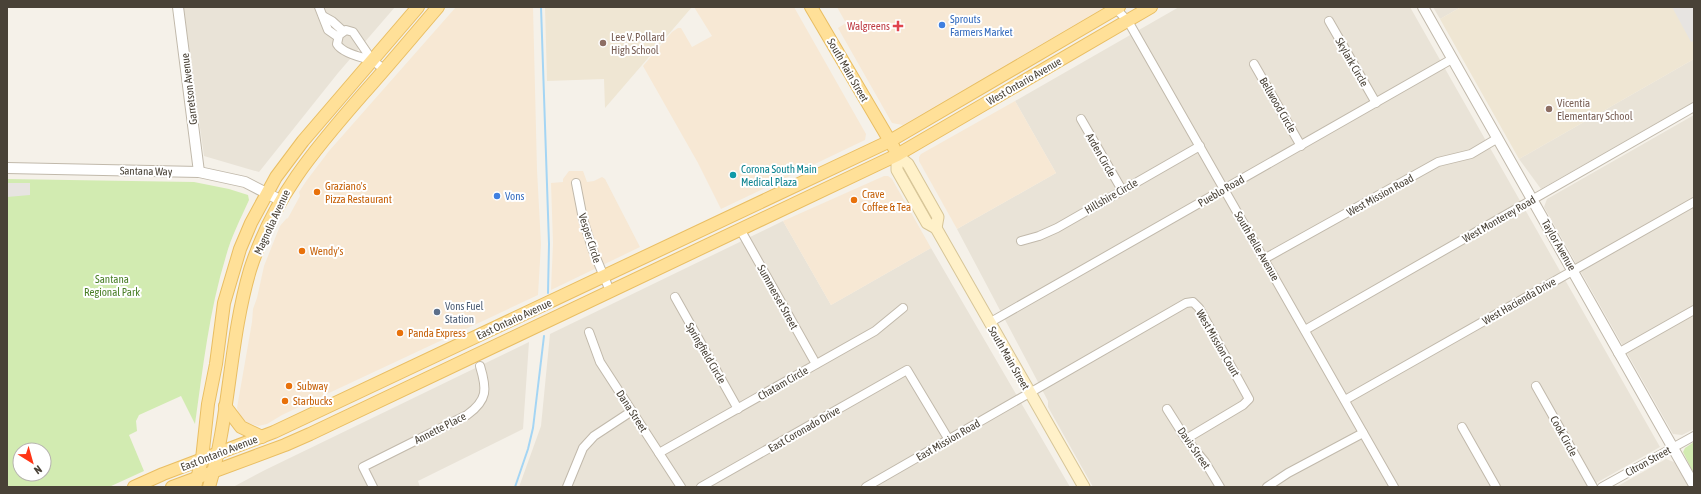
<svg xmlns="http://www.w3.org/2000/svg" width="1701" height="494" viewBox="0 0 1701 494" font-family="'Asap Condensed',sans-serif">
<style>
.residential{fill:#e9e3d7}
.commercial{fill:#f7e8d4}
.education{fill:#efe6d3}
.green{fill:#d2ebb1;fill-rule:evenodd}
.parking{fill:#e7e4e1}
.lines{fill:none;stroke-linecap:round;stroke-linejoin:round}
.stream{stroke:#a4d5f4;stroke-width:2}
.minor-casing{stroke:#c1b9ab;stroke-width:10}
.tertiary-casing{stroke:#c1b9ab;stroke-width:12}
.secondary-casing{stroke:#d7c597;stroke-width:13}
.primary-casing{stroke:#e9be63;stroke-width:14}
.minor{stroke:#fff;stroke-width:8}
.tertiary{stroke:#fff;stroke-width:10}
.secondary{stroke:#fff1c9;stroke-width:11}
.primary{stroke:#ffe098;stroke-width:12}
.shop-dot{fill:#3f7fe0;stroke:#fff;stroke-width:1.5}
.health-dot{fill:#e0444e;stroke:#fff;stroke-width:1.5}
.education-dot{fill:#8d6e63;stroke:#fff;stroke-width:1.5}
.culture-dot{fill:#0f9aa8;stroke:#fff;stroke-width:1.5}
.food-dot{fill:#e8710a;stroke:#fff;stroke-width:1.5}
.service-dot{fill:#5c6f8a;stroke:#fff;stroke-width:1.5}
.labels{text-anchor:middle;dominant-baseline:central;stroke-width:4;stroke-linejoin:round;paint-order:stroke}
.shop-label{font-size:11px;fill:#366cbe;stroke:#fff;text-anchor:start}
.health-label{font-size:11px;fill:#be3a42;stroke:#fff;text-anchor:end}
.education-label{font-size:11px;fill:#785e54;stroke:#fff;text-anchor:start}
.street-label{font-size:11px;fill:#494237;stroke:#fff}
.culture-label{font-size:11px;fill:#0d838f;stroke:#fff;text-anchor:start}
.food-label{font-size:11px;fill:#c56008;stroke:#fff;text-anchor:start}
.park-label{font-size:11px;fill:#4a7f27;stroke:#fff}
.service-label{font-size:11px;fill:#4e5e75;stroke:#fff;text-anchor:start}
</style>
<rect width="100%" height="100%" fill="#f5f1e9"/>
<g class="residential">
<path d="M183 7H395L338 73 259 172 204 156Z"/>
<path d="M1179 7H1410L1660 447 1589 487H1093L1048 407V401L957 229 1056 173 1015 101Z"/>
<path d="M1433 7H1461L1440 19Z"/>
<path d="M1694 59V102L1541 189 1519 159Z"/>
<path d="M1694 115V429L1682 435 1673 434 1544 207 1547 199Z"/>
<path d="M783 221 831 305 931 248 1070 487H519L541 426 550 334Z"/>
<path d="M529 342 523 429 418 481 420 487H233L265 470Z"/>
<path d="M1666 459 1674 462 1689 487H1616Z"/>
</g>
<g class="commercial">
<path d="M456 7H533L537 170 541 244 538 295 282 415 267 424 258 426 248 423 240 417 237 408 252 322 253 309 257 298 264 266 280 226 286 219 288 218 300 196 299 192 307 180 329 151Z"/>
<path d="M694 7H794L866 134 865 140 721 209 698 163 643 66 672 32 678 28H681L692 47 712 36Z"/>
<path d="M837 7H1105L903 125 892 123 838 28 846 23Z"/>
<path d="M1015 101 1056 173 957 229 919 161V157L921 154Z"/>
<path d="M569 171H583L587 182 594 181 602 177 605 179 640 247 551 290 553 243 551 183 563 182V179Z"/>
<path d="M884 176H888L892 179 931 248 831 305 783 221Z"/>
</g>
<g class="education">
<path d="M545 7H692L605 108 604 79 547 81Z"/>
<path d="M1461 7H1694V59L1519 159 1440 19Z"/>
</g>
<g class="green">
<path d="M7 179 194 182 229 189 248 195 249 200C241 218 231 237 226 256 209 311 203 368 195 424L181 396 139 415 136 421 137 431 129 435 144 471 109 487H7ZM20 450H44V474H20Z"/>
<path d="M1694 442V474L1683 452 1685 448Z"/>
</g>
<g class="parking">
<path d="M1672 7H1694V41L1691 42Z"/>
<path d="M7 183H30V195L7 197Z"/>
</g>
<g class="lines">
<g class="stream">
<path d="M541 7 549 244 548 293"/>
<path d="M515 487 528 449 533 428 544 336"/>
</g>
<g class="minor-casing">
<g id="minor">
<path d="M319 7 328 30 338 37"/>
<path d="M1116 9 1128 21 1394 487"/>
<path d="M323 16 332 21 343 31"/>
<path d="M1329 21 1376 103"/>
<path d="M372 60C363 58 342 53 337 44L339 35 346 30 353 32 372 60 385 70"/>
<path d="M1254 64 1301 146"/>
<path d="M1081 119 1122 190"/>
<path d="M576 183 583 219 592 248 610 291"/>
<path d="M740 229 816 364"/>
<path d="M1021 241 1039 236 1057 228 1200 146"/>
<path d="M1264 259 1438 162 1471 154 1498 138"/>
<path d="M675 297 738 409"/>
<path d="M989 323 1452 59"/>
<path d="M1305 330 1694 107"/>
<path d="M589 332 600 362 681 487"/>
<path d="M1618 353 1694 310"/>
<path d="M1536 386 1593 487"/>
<path d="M1345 400 1694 202"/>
<path d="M1167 409 1186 439 1205 462 1220 487"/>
<path d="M1462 427 1496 487"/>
<path d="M659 453 875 331 903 308"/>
<path d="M373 487 363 467 467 415C488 400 487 389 480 366"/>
<path d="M567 487 583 448 594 436 632 411"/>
<path d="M701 487 907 370 949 440"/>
<path d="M866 487 1186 303 1193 302 1199 308 1249 399 1243 405 1186 439"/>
<path d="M1267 487 1288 473 1363 433"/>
<path d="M1602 487 1694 436"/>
</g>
</g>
<g class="tertiary-casing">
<g id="tertiary">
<path d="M178 7 199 172"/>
<path d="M1423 7 1694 485"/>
<path d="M7 168 199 172 245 182 280 200"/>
</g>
</g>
<g class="secondary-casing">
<g id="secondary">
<path d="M897 155V170L927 223 936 228 1084 487"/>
<path d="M897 155 908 164 938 217 936 228"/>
</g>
</g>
<g class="primary-casing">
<g id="primary">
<path d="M811 7 894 148"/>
<path d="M225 406 241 427 262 437"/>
<path d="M134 487 163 474 274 432 890 141 1119 7"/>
<path d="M172 487 285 445 310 434 897 155 1151 7"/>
<path d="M195 487 202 459 208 404 216 364 224 303 240 249 251 223 276 177 303 141 418 7"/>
<path d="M209 487C230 417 229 341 250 270 273 198 314 150 363 94 389 65 413 36 438 7"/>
</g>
</g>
<use href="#minor" class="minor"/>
<use href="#tertiary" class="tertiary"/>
<use href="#secondary" class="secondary"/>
<use href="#primary" class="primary"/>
</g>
<g class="shop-dot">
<circle cx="942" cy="25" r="4"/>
<circle cx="497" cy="196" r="4"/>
</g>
<path class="health-dot" d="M896 20h4v4h4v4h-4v4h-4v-4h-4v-4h4z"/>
<g class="education-dot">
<circle cx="603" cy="43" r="4"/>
<circle cx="1549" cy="109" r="4"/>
</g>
<circle class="culture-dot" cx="733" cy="175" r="4"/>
<g class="food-dot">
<circle cx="317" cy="192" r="4"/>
<circle cx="854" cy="200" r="4"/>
<circle cx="302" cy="251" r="4"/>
<circle cx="400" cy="333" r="4"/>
<circle cx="289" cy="386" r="4"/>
<circle cx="285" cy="401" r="4"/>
</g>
<circle class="service-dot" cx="437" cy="312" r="4"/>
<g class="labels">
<g class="shop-label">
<text x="950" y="19">Sprouts<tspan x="950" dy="13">Farmers Market</tspan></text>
<text x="505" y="196">Vons</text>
</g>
<g class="health-label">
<text x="890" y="26">Walgreens</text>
</g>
<g class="education-label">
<text x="611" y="37">Lee V. Pollard<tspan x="611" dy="13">High School</tspan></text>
<text x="1557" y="103">Vicentia<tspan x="1557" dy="13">Elementary School</tspan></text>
</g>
<g class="street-label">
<text transform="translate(1352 62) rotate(60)">Skylark Circle</text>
<text transform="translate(848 70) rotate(60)">South Main Street</text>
<text transform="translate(1024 81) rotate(-30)">West Ontario Avenue</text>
<text transform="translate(189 89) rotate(-97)">Garretson Avenue</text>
<text transform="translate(1278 105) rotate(60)">Bellwood Circle</text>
<text transform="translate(1101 155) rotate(60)">Arden Circle</text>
<text transform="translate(146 171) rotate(1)">Santana Way</text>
<text transform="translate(1221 191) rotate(-30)">Pueblo Road</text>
<text transform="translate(1380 195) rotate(-29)">West Mission Road</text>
<text transform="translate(1111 196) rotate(-30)">Hillshire Circle</text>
<text transform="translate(1499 219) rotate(-30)">West Monterey Road</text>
<text transform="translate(272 222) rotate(-65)">Magnolia Avenue</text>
<text transform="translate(590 238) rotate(72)">Vesper Circle</text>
<text transform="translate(1559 245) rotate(60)">Taylor Avenue</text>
<text transform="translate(1257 246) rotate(60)">South Belle Avenue</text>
<text transform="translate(778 297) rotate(61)">Summerset Street</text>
<text transform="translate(1519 301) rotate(-30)">West Hacienda Drive</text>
<text transform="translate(514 319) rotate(-25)">East Ontario Avenue</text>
<text transform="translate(1218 343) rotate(60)">West Mission Court</text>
<text transform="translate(706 353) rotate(60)">Springfield Circle</text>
<text transform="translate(1009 358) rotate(60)">South Main Street</text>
<text transform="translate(783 383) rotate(-30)">Chatam Circle</text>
<text transform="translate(632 411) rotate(57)">Dana Street</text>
<text transform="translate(440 428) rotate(-27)">Annette Place</text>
<text transform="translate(804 429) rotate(-30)">East Coronado Drive</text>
<text transform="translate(1564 436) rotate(61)">Cook Circle</text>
<text transform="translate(948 440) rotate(-30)">East Mission Road</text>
<text transform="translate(1194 448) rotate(55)">Davis Street</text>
<text transform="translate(219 453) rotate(-21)">East Ontario Avenue</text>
<text transform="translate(1648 461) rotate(-29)">Citron Street</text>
</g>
<g class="culture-label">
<text x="741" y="169">Corona South Main<tspan x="741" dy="13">Medical Plaza</tspan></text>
</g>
<g class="food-label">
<text x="325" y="186">Graziano's<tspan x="325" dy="13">Pizza Restaurant</tspan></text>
<text x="862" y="194">Crave<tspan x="862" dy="13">Coffee &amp; Tea</tspan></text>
<text x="310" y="251">Wendy's</text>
<text x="408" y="333">Panda Express</text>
<text x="297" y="386">Subway</text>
<text x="293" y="401">Starbucks</text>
</g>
<g class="park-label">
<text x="112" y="279">Santana<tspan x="112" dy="13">Regional Park</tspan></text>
</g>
<g class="service-label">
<text x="445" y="306">Vons Fuel<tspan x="445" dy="13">Station</tspan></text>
</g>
</g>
<rect width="1701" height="494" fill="none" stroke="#494237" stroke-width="16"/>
<g transform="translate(32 462) rotate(143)"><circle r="19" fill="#ffffff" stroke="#b6b3af"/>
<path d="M0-3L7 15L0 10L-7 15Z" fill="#ff3516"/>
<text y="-6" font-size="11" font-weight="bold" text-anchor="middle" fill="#494237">N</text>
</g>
</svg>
